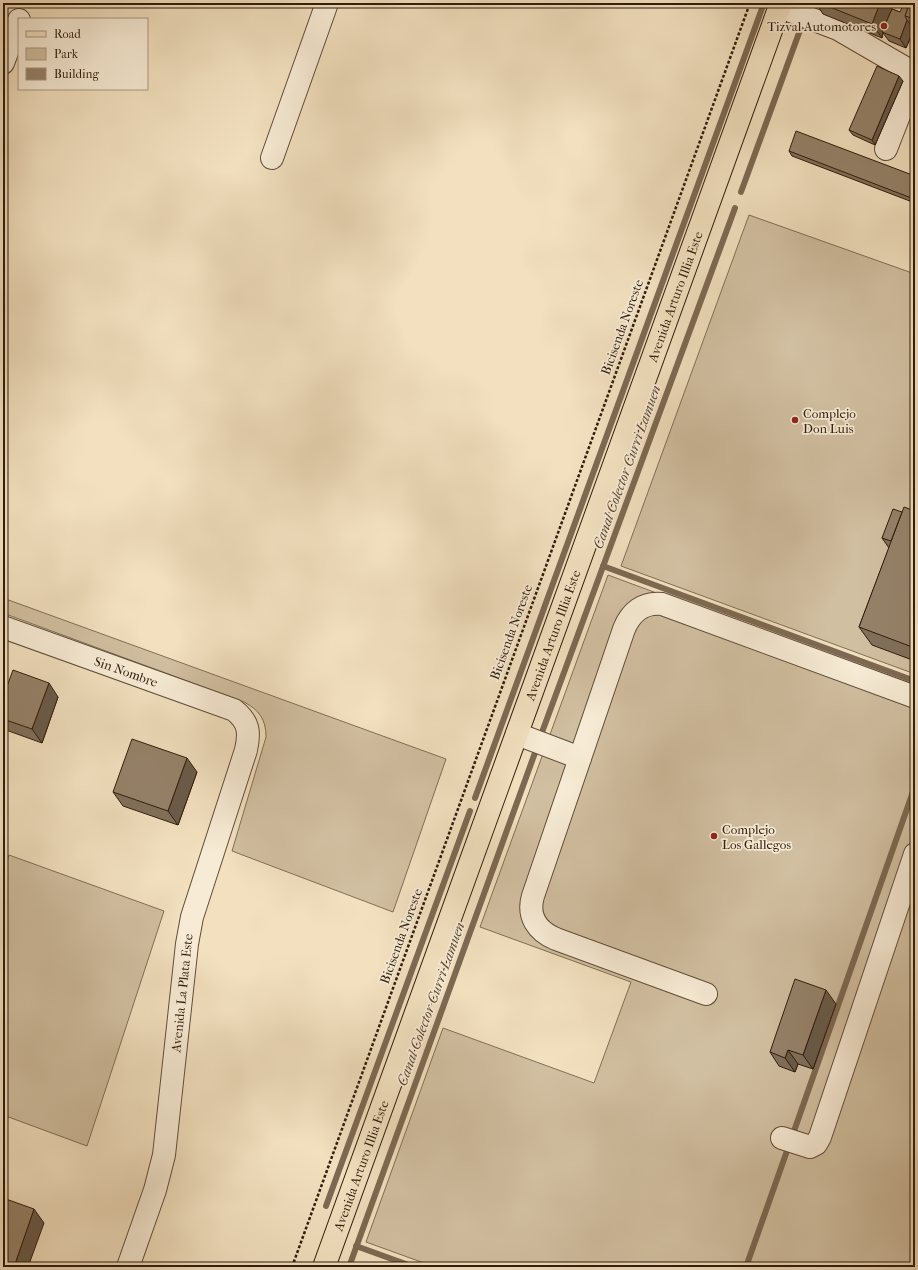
<svg xmlns="http://www.w3.org/2000/svg" width="918" height="1270" viewBox="0 0 918 1270" font-family="'IM FELL French Canon',serif">
<style>
.green{fill:#d1bfa1;stroke:#806e57}
.lines{fill:none;stroke-linecap:round;stroke-linejoin:round}
.stream{stroke:#7d6953;stroke-width:6}
.minor-casing{stroke:#604d3a;stroke-width:24}
.major-casing{stroke:#301c0d;stroke-width:24}
.path{stroke:#301c0d;stroke-width:2.5;stroke-dasharray:3 2;stroke-linecap:butt}
.minor{stroke:#f7ebd5;stroke-width:22}
.major{stroke:#f2e0bf;stroke-width:22}
.wall{fill:#80705b;stroke:#301c0d}
.shaded-wall{fill:#685b4a;stroke:#301c0d}
.building{fill:#95826a;stroke:#301c0d}
.poi-dot{fill:#8f2418;stroke:#f7ebd5;stroke-width:1.5}
.labels{text-anchor:middle;dominant-baseline:central;stroke-width:3.5;stroke-linejoin:round;paint-order:stroke}
.poi-label{font-size:13px;fill:#301c0d;stroke:#f7ebd5;text-anchor:start}
.street-label{font-size:13px;fill:#301c0d;stroke:#f7ebd5}
.water-label{font-size:14px;font-style:italic;fill:#5d4936;stroke:#f7ebd5}
</style>
<rect width="100%" height="100%" fill="#f2e0bf"/>
<filter id="stains"><feTurbulence type="fractalNoise" baseFrequency=".005" numOctaves="4"/><feColorMatrix values="0 0 0 0 .2 0 0 0 0 .09 0 0 0 0 .02 0 0 0 .5 -.17"/></filter>
<radialGradient id="worn" r=".72"><stop offset=".6" stop-color="#630" stop-opacity="0"/><stop offset="1" stop-color="#630" stop-opacity=".3"/></radialGradient>
<g class="green">
<path d="M749 215 915 274V674L621 566Z"/>
<path d="M608 575 915 689V1267H435L366 1242 443 1028 594 1083 631 982 480 927Z"/>
<path d="M3 598 446 759 393 912 232 851 266 737C266 719 259 710 244 702L3 613Z"/>
<path d="M9 855 164 911 87 1146 3 1115V874Z"/>
</g>
<g class="lines">
<g class="stream">
<path d="M741 192 803 22"/>
<path d="M603 566 915 681"/>
<path d="M541 735 735 208"/>
<path d="M475 798 764 3"/>
<path d="M793 1134 915 786"/>
<path d="M326 1206 470 811"/>
<path d="M356 1246 414 1267"/>
<path d="M349 1267 536 750"/>
<path d="M746 1267 788 1148"/>
</g>
<g class="minor-casing">
<g id="minor">
<path d="M780 7 838 29 907 69 911 85 886 149"/>
<path d="M3 63 19 20"/>
<path d="M272 158 327 3"/>
<path id="s1" d="M3 627 234 710C249 722 250 732 246 750L192 917 187 944 164 1155 155 1190 128 1267"/>
<path d="M517 734 580 758"/>
<path d="M706 994 556 939C537 931 527 916 533 896L624 629C631 612 643 602 662 604L915 697"/>
<path d="M782 1138 810 1147 816 1144 820 1137 915 854"/>
</g>
</g>
<g class="major-casing">
<g id="major">
<path id="s2" d="M324 1267 781 3"/>
</g>
</g>
<path class="path" d="M292 1267 750 3"/>
<use href="#minor" class="minor"/>
<use href="#major" class="major"/>
</g>
<g class="wall">
<path d="M816 3H888L892 9 900 12 908 7 915 3V30L914 29 906 48 889 41 883 33 882 38 823 14Z"/>
<path d="M903 81 875 145 853 135 849 130Z"/>
<path d="M789 151 915 176V203L792 156Z"/>
<path d="M915 511V661L872 645 859 627 889 548 882 538 902 512Z"/>
<path d="M3 697H58L42 743 6 730 3 726Z"/>
<path d="M197 772 178 825 123 806 113 792Z"/>
<path d="M836 1004 813 1069 798 1064 795 1072 779 1066 770 1052Z"/>
</g>
<g class="shaded-wall">
<path d="M880 3H888L892 9 882 32 883 33 882 38 872 24Z"/>
<path d="M907 20 914 29 906 48 900 39Z"/>
<path d="M899 76 903 81 875 145 872 140Z"/>
<path d="M49 683 58 697 42 743 32 729Z"/>
<path d="M187 758 197 772 178 825 168 811Z"/>
<path d="M826 990 836 1004 813 1069 803 1055Z"/>
<path d="M788 1050 798 1064 795 1072 785 1058Z"/>
<path d="M34 1209 44 1223 28 1267H14Z"/>
</g>
<g class="building">
<path d="M820 3H880L872 24Z"/>
<path d="M909 3H915V19L905 16Z"/>
<path d="M903 5 908 7 905 16 907 20 900 39 882 32 892 9 900 12Z"/>
<path d="M877 66 899 76 872 140 849 130Z"/>
<path d="M796 131 915 176V196L914 199 789 151Z"/>
<path d="M904 507 915 511V648L859 627Z"/>
<path d="M893 509 902 512 891 541 882 538Z"/>
<path d="M13 670 49 683 32 729 3 719V697Z"/>
<path d="M132 739 187 758 168 811 113 792Z"/>
<path d="M795 979 826 990 803 1055 788 1050 785 1058 770 1052Z"/>
<path d="M3 1198 34 1209 14 1267H3Z"/>
</g>
<g class="poi-dot">
<circle cx="884" cy="26" r="4"/>
<circle cx="795" cy="420" r="4"/>
<circle cx="714" cy="836" r="4"/>
</g>
<g class="labels">
<g class="poi-label">
<text x="876" y="26" text-anchor="end">Tizval Automotores</text>
<text x="803" y="413">Complejo<tspan x="803" dy="15">Don Luis</tspan></text>
<text x="722" y="829">Complejo<tspan x="722" dy="15">Los Gallegos</tspan></text>
</g>
<g class="street-label">
<text stroke="none"><textPath href="#s2" startOffset="1032">Avenida Arturo Illia Este</textPath></text>
<text transform="translate(622 327) rotate(-70)">Bicisenda Noreste</text>
<text transform="translate(511 632) rotate(-70)">Bicisenda Noreste</text>
<text stroke="none"><textPath href="#s2" startOffset="672">Avenida Arturo Illia Este</textPath></text>
<text stroke="none"><textPath href="#s1" startOffset="131">Sin Nombre</textPath></text>
<text transform="translate(401 936) rotate(-70)">Bicisenda Noreste</text>
<text transform="translate(182 993) rotate(-84)">Avenida La Plata Este</text>
<text stroke="none"><textPath href="#s2" startOffset="108">Avenida Arturo Illia Este</textPath></text>
</g>
<g class="water-label">
<text transform="translate(627 467) rotate(-70)">Canal Colector Curri Lamuen</text>
<text transform="translate(431 1004) rotate(-70)">Canal Colector Curri Lamuen</text>
</g>
</g>
<rect width="918" height="1270" fill="none" stroke="#f2e0bf" stroke-width="16"/>
<rect x="4" y="4" width="910" height="1262" fill="none" stroke="#301c0d" stroke-width="2"/>
<rect x="8" y="8" width="902" height="1254" fill="none" stroke="#301c0d"/>
<rect x="18" y="18" width="130" height="72" fill="#f7ebd5" stroke="#a79885"/>
<rect x="26" y="31" width="20" height="6" fill="#f2e0bf" stroke="#a79885"/>
<text x="54" y="38" font-size="12" fill="#301c0d">Road</text>
<rect x="26" y="48" width="20" height="12" fill="#d1bfa1" stroke="#a79885"/>
<text x="54" y="58" font-size="12" fill="#301c0d">Park</text>
<rect x="26" y="68" width="20" height="12" fill="#95826a" stroke="#a79885"/>
<text x="54" y="78" font-size="12" fill="#301c0d">Building</text>
<rect width="100%" height="100%" filter="url(#stains)"/>
<rect width="100%" height="100%" fill="url(#worn)"/>
</svg>
